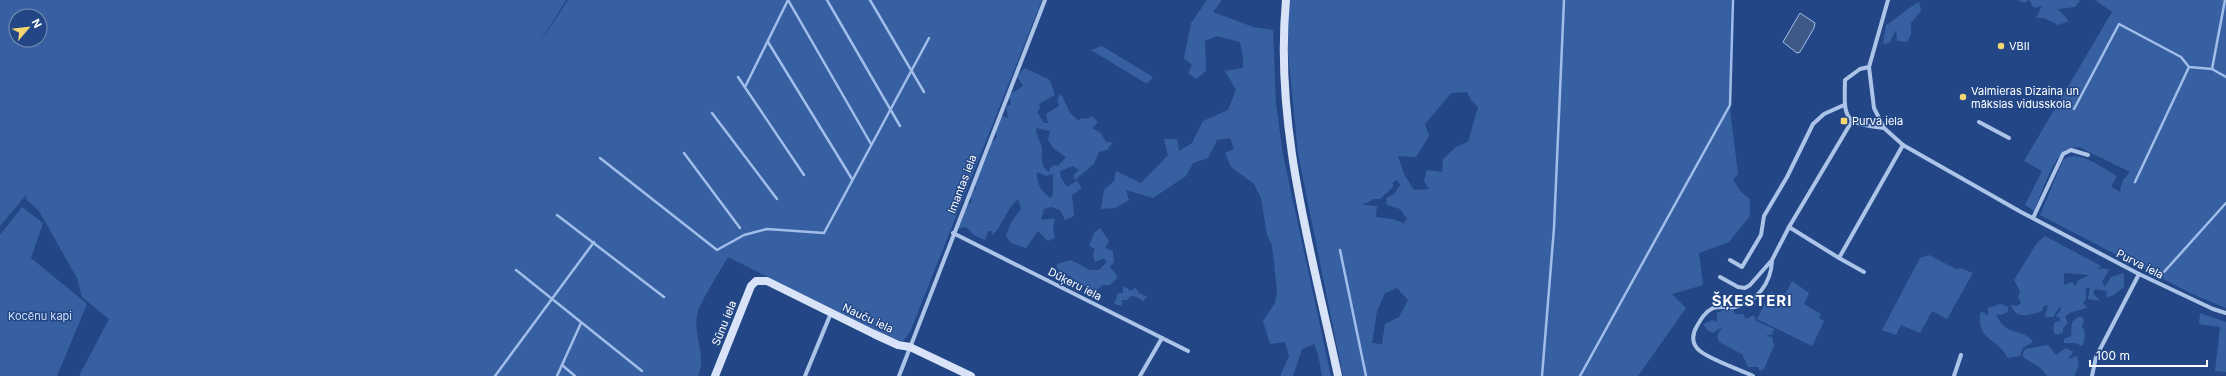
<svg xmlns="http://www.w3.org/2000/svg" width="2226" height="376" viewBox="0 0 2226 376" font-family="Inter,sans-serif">
<style>
.green{fill:#3760a2;fill-rule:evenodd}
.water{fill:#3f5986;stroke:#a1beea}
.lines{fill:none;stroke-linecap:round;stroke-linejoin:round}
.stream{stroke:#a1beea;stroke-width:2.5}
.street{stroke:#adc4e9;stroke-width:4}
.secondary{stroke:#d8e3f7;stroke-width:8}
.poi-dot{fill:#f4d770;stroke:#234786;stroke-width:1.5}
.labels{text-anchor:middle;dominant-baseline:central;stroke-width:3;stroke-linejoin:round;paint-order:stroke}
.poi-label{font-size:11px;fill:#fff;stroke:#234786;text-anchor:start}
.street-label{font-size:11px;fill:#fff;stroke:#234786}
.park-label{font-size:11px;fill:#d1dff7;stroke:#234786}
.district-label{font-size:15px;font-weight:bold;letter-spacing:1px;fill:#fff;stroke:#234786}
</style>
<rect width="100%" height="100%" fill="#234786"/>
<g class="green">
<path d="M0 0H566L537 47 568 0H1042L910 332 903 341 892 339 728 257C722 268 698 305 697 315 693 336 707 357 698 376H79L109 319 82 297 77 278 39 211 26 199 27 194 0 226ZM16 16H40V40H16Z"/>
<path d="M1207 0H1222L1213 12 1253 27 1273 30 1276 104 1283 155 1331 376H1322L1318 354 1314 344 1302 349 1293 376H1280L1289 356 1285 342 1270 344 1263 321 1275 303 1277 291 1272 245 1267 235 1261 198 1254 184 1231 167 1225 153 1234 149 1230 138 1217 140 1208 158 1193 163 1186 176 1153 198 1126 190 1129 200 1115 208 1101 209 1104 190 1114 181 1116 171 1141 183 1168 155 1164 139H1177L1179 151 1192 143 1203 121 1228 110 1236 90 1225 71 1243 68V57L1240 42 1217 36 1205 41 1206 71 1196 79 1188 73 1192 65 1184 58 1191 23Z"/>
<path d="M1290 0H1731L1730 109 1738 174 1733 180 1741 192 1750 199V216L1729 242 1699 253 1703 285 1672 294 1686 308 1638 376H1343L1298 154 1286 32ZM1467 92 1471 100 1478 107 1468 142 1456 147 1443 159 1442 172 1427 170 1424 181 1429 189 1414 190 1404 174 1398 156 1416 157 1429 136 1425 124 1451 93ZM1397 180 1400 185 1394 194 1386 198 1387 205 1400 209 1407 219 1404 223 1392 219 1376 217 1377 206 1362 205 1374 199H1380L1394 186 1392 183ZM1397 288 1408 300 1399 317 1385 324 1382 344 1372 343 1377 311 1385 293Z"/>
<path d="M2018 0H2079L2080 1 2075 7 2058 9 2069 21 2058 25 2044 18H2036L2042 6 2034 8 2029 0 2024 3Z"/>
<path d="M2095 0H2226V308L2190 293 2040 215 2063 160C2078 148 2102 168 2117 176L2111 187 2121 192 2120 189 2123 180 2130 172 2079 147C2073 148 2068 148 2064 152 2052 160 2040 197 2034 211L2025 205 2042 171 2024 161 2112 12Z"/>
<path d="M1919 2 1921 11 1911 23V34L1907 42 1897 41 1896 30 1889 43 1883 44 1886 25C1898 18 1907 8 1919 2Z"/>
<path d="M1102 46 1153 77 1147 84 1091 50Z"/>
<path d="M1025 68 1050 80 1055 95 1039 104 1040 108 1037 112 1044 123H1048L1046 114 1059 106 1057 99 1061 94 1070 113 1079 121 1081 118 1087 119 1092 116 1098 122 1092 128 1101 133 1106 142H1113L1107 150 1099 152 1094 164 1075 180 1073 175 1079 170 1073 166 1060 171 1061 178 1067 187 1077 181 1082 188 1072 195 1074 216 1065 220 1060 210 1051 207 1044 209 1041 220 1055 218 1053 230 1055 238 1048 241 1038 231 1026 248 1011 243 1006 236 1011 222 1021 209 1018 199C1006 209 1003 226 992 235V231H988L985 240 975 236 966 227 957 229 965 206 972 202 969 195 971 190 976 189 974 181 990 150 988 147 997 137 995 132 1002 116 1008 118 1006 107 1011 104 1009 95 1023 86 1017 76ZM1036 128 1050 131 1048 140 1054 149 1066 157 1058 166 1054 165 1050 168 1049 172C1038 164 1044 155 1041 144 1039 138 1036 135 1036 128ZM1037 172 1046 176 1053 174V193L1051 198C1042 193 1036 184 1037 172Z"/>
<path d="M22 207 43 223 31 258 87 304 57 376H0V235Z"/>
<path d="M1100 228 1109 241 1105 248 1113 251 1114 262 1110 267 1118 277 1110 285H1103L1094 292 1057 268V264L1071 260 1090 270H1099L1107 262 1104 258 1095 262 1093 255 1095 249 1089 246 1094 233Z"/>
<path d="M2045 236 2101 266 2097 270 2104 268 2109 270 2102 282 2105 287 2111 277 2124 273V287L2112 296 2106 297 2107 291 2095 289 2093 293 2100 301 2088 299 2090 288H2086V299L2083 303 2087 308 2069 313 2065 317 2068 323 2063 328V333L2055 335C2053 330 2052 326 2056 321L2059 322 2060 318 2056 316 2061 309 2060 306 2053 317H2045L2048 305 2043 307 2042 311C2031 315 2015 320 2011 305L2017 306 2021 303 2018 297 2020 291 2014 280 2037 243ZM2064 273 2090 275 2079 280 2075 286 2072 282 2064 285Z"/>
<path d="M1929 255 1958 270 1960 268 1973 273 1947 319 1932 311 1920 333 1901 325 1896 335 1882 330 1920 258Z"/>
<path d="M1792 281 1809 293 1804 304 1821 314 1819 318 1824 321 1812 346 1757 319 1771 292 1783 298Z"/>
<path d="M1123 287 1128 288 1129 291 1136 288 1139 293 1147 297 1143 301 1137 297 1131 296 1127 300H1122V306L1114 304 1118 293H1123Z"/>
<path d="M2001 304 2008 307V312L2001 315 1996 314C1998 319 2002 326 2008 329 2016 333 2028 333 2033 342L2023 348 2020 356 2008 358C1998 338 1977 341 1980 313L1983 312 1988 316V308Z"/>
<path d="M1724 310H1733L1735 314H1743L1746 319 1754 315 1756 321 1774 329 1772 334 1765 336 1772 337 1774 346 1764 369 1760 371 1758 367H1748L1742 354 1719 342 1717 336 1722 327 1713 333 1707 330 1703 324 1712 320 1717 322V313Z"/>
<path d="M2200 313 2226 322V372L2215 371 2220 327 2199 324Z"/>
<path d="M2078 317H2083L2084 321 2082 326C2086 332 2085 338 2083 345L2081 346 2076 343H2064V339L2071 336 2072 322Z"/>
<path d="M2048 345 2056 355 2066 348 2073 352 2068 359 2077 356 2079 366 2074 375 2076 376H2047C2039 364 2032 364 2022 356L2025 349Z"/>
</g>
<path class="water" d="M1800 13 1815 23 1814 28 1800 52 1797 53 1783 42Z"/>
<g class="lines">
<g class="stream">
<path d="M788 0 871 144"/>
<path d="M827 0 900 126"/>
<path d="M870 0 924 92"/>
<path d="M768 42 852 179"/>
<path d="M2212 69 2225 0"/>
<path d="M738 77 804 175"/>
<path d="M745 87 788 0"/>
<path d="M2074 109 2119 24 2181 57 2189 67 2212 69 2226 77"/>
<path d="M712 113 777 199"/>
<path d="M684 153 740 228"/>
<path d="M600 158 717 250 744 235 767 229 824 233 929 38"/>
<path d="M2135 182 2189 67"/>
<path d="M557 215 664 297"/>
<path d="M1340 250 1366 376"/>
<path d="M516 270 642 371"/>
<path d="M2164 272 2226 203"/>
<path d="M562 365 575 376"/>
<path d="M495 376 594 242"/>
<path d="M557 376 581 323"/>
<path d="M1542 376 1554 228 1564 0"/>
<path d="M1580 376 1730 105 1733 0"/>
</g>
<g class="street">
<path d="M1888 0 1869 67 1874 108 1884 128 1903 145 2021 212 2139 274 2213 309 2226 313"/>
<path d="M1869 67 1860 69 1845 80C1844 119 1843 123 1884 128"/>
<path d="M1979 122 2009 138"/>
<path d="M2033 218 2063 154 2071 150 2088 155"/>
<path d="M1789 227 1839 258 1903 145"/>
<path d="M953 233 1188 351"/>
<path d="M1839 258 1864 272"/>
<path d="M1730 260 1742 267 1761 235 1764 216 1787 177 1813 124 1824 114 1844 105"/>
<path d="M1720 277 1738 287 1745 288 1750 285 1772 260 1789 227 1852 121"/>
<path d="M805 376 831 313"/>
<path d="M899 376 1045 0"/>
<path d="M1140 376 1162 338"/>
<path d="M1753 376C1739 369 1711 360 1700 351 1691 344 1692 334 1697 326 1701 319 1705 312 1713 308 1720 306 1728 308 1735 307 1757 302 1771 283 1772 261"/>
<path d="M1954 376 1961 355"/>
<path d="M2092 376 2096 357 2139 274"/>
</g>
<g class="secondary">
<path d="M1286 0C1274 127 1312 253 1338 376"/>
<path d="M715 376 751 286 756 281H767L874 334 898 345 910 347 971 376"/>
</g>
</g>
<g class="poi-dot">
<circle cx="2001" cy="46" r="4"/>
<circle cx="1963" cy="97" r="4"/>
<rect x="1840" y="117" width="8" height="8" rx="2"/>
</g>
<g class="labels">
<g class="poi-label">
<text x="2009" y="46">VBII</text>
<text x="1971" y="91">Valmieras Dizaina un<tspan x="1971" dy="13">mākslas vidusskola</tspan></text>
<text x="1852" y="121">Purva iela</text>
</g>
<g class="street-label">
<text transform="translate(962 184) rotate(-69)">Imantas iela</text>
<text transform="translate(2140 264) rotate(27)">Purva iela</text>
<text transform="translate(1075 284) rotate(27)">Dūķeru iela</text>
<text transform="translate(868 318) rotate(25)">Nauču iela</text>
<text transform="translate(724 323) rotate(-68)">Sūnu iela</text>
</g>
<g class="park-label">
<text x="40" y="316">Kocēnu kapi</text>
</g>
<g class="district-label">
<text x="1752" y="300">ŠĶESTERI</text>
</g>
</g>
<g transform="translate(28 28) rotate(62)"><circle r="19" fill="#234786" stroke="#7b91b6"/>
<path d="M0-3L7 15L0 10L-7 15Z" fill="#f4d770"/>
<text y="-6" font-size="11" font-weight="bold" text-anchor="middle" fill="#ffffff">N</text>
</g>
<path d="M2090 360v6h117v-6" fill="none" stroke="#ffffff" stroke-width="2"/>
<text x="2096" y="360" font-size="12" fill="#ffffff" stroke="#234786" stroke-width="3" paint-order="stroke">100 m</text>
</svg>
